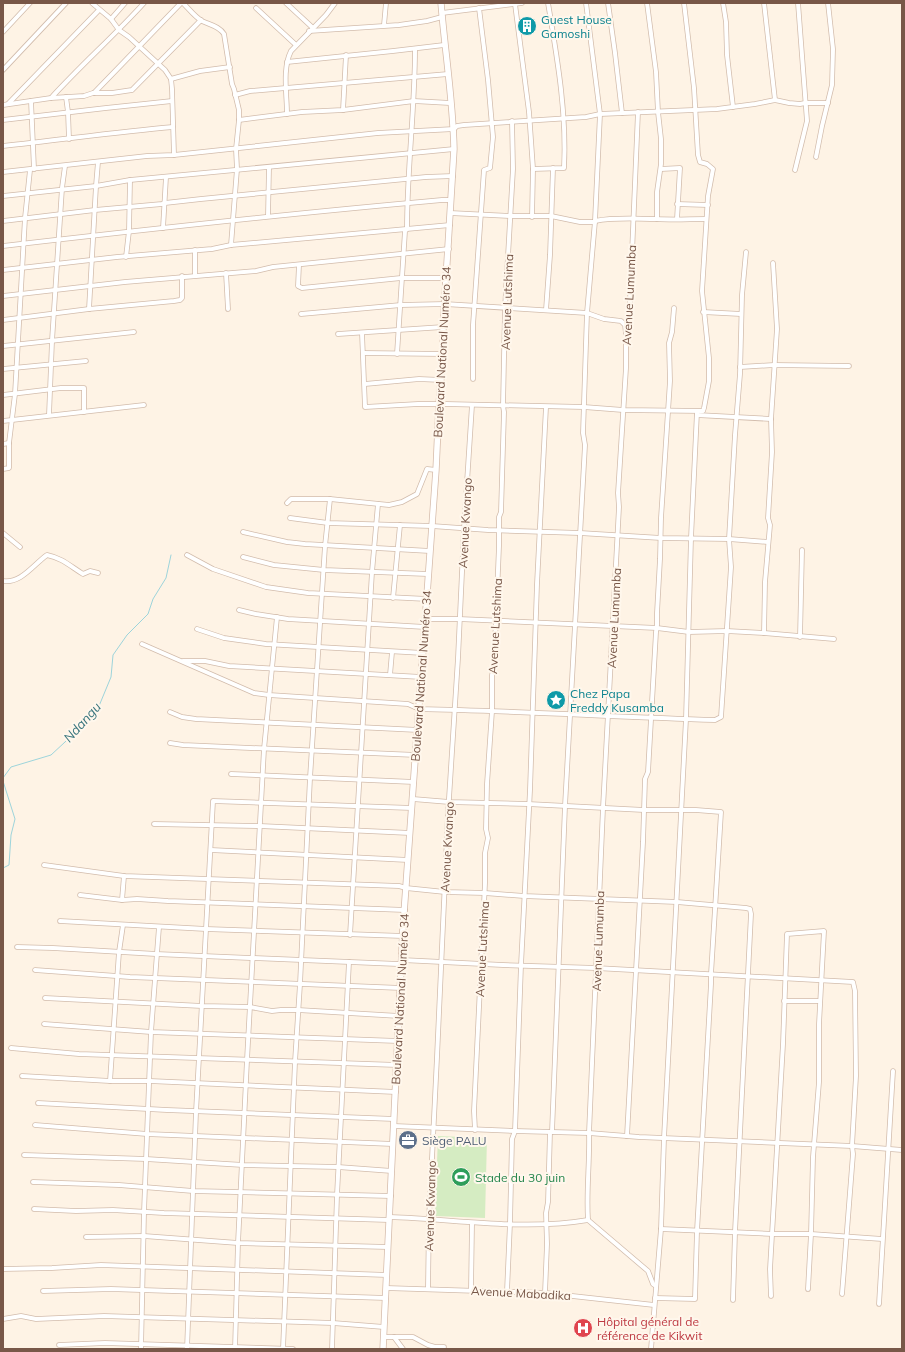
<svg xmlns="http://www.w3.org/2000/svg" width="905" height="1352" viewBox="0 0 905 1352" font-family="Mulish,sans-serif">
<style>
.grass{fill:#d5ecc2}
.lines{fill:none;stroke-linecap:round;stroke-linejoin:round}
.stream{stroke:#9dd4db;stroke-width:1}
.minor-casing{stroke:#d2bcac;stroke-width:5.5}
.secondary-casing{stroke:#d5bbaa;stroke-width:7}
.minor{stroke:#fff;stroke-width:4}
.secondary{stroke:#fff;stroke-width:5.5}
.labels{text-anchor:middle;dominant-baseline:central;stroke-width:4;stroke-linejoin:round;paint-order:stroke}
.culture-label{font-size:12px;fill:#0d838f;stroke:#fff7ec;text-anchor:start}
.street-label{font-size:12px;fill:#785748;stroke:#fff7ec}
.service-label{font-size:12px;fill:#4e5e75;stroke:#fff7ec;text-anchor:start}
.leisure-label{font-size:12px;fill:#27864d;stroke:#fff7ec;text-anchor:start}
.health-label{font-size:12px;fill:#be3a42;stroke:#fff7ec;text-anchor:start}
.water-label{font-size:13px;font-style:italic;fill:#3a767e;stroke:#fff7ec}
</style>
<rect width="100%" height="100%" fill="#fef3e5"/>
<path class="grass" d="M438 1136 487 1138 485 1218 435 1216Z"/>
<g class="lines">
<g class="stream">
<path d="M3 778 11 767 51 755 79 729 99 706 111 677 113 655 127 635 148 614 153 599 166 578 171 555"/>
<path d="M3 781 15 819 11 835 9 865 3 868"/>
</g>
<g class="minor-casing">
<g id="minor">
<path d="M92 3 111 19 119 30 129 37 165 70 171 79 172 89 174 155"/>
<path d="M183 3C189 9 195 17 202 21 210 25 219 26 224 34L232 84 234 89 239 110V120L236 149 237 169 231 245"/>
<path d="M286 3 313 28"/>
<path d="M608 3 615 53 622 113"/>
<path d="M647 3 656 72 658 112 661 139V164L657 192V219"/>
<path d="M723 3 726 22 727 55 733 107"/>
<path d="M764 3 775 100"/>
<path d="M515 4 529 112 533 169 532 217"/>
<path d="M256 8 296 45"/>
<path d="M442 13 522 3"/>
<path d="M111 19 125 3"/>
<path d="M384 25 386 3"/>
<path d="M309 31 399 25 427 21 442 17"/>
<path d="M3 32 30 3"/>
<path d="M287 62 393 51 444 45"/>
<path d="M3 70 66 3"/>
<path d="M171 79 200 71 230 67"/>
<path d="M94 93 181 3"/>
<path d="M235 95 250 91 448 74"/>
<path d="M66 97 68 112 69 139"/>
<path d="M51 98C81 65 114 36 144 3"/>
<path d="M31 101 34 169"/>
<path d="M8 104 99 10"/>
<path d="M3 105 51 98 84 96 93 93H112L132 90 201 20"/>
<path d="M343 110 346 55"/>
<path d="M287 114C287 94 282 69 291 51L326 15 335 3"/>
<path d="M3 120 106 108 172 101"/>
<path d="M239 120 302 112 343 110 414 101 450 103"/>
<path d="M3 146C60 140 116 132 173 127"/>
<path d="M816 157 822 126 832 85 833 49 828 3"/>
<path d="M533 169 564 168C567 113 557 57 548 3"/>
<path d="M661 169 680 168 677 219"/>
<path d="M795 170 807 121 798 3"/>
<path d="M3 172 147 156 174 155 378 133 454 129 457 126 464 125 586 117 600 114 717 109 755 104 775 100 789 103 800 104 805 103H828"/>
<path d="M3 196 96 186 130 180 454 149"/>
<path d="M677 204 708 205"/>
<path d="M450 213 510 216H551L580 222H595"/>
<path d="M268 216 269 167"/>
<path d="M3 221 95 210 162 204 165 203 201 199 426 177 453 176"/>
<path d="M595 221C616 217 636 219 657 219 673 220 690 219 706 219"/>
<path d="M163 228 166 177"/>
<path d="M3 246C149 229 295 213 442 200H451"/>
<path d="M126 257 129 231 130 180"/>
<path d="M299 265 298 286 302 288 401 278H446"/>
<path d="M3 270 117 257 212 249 231 245 450 225"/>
<path d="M226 273 228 309"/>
<path d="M195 275V250"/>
<path d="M3 296 125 282 256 271 273 267 449 249"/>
<path d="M89 309 96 186 98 162"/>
<path d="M546 310 550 255 553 168"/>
<path d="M703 312 741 314"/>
<path d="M301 314 401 305 445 304 587 313 604 319 621 321 625 325 626 334"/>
<path d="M3 320 89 309 174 301 180 300 182 298V276"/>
<path d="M362 333 365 407 418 404H446L584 407 623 410 703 411 704 408 709 381V358L702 291 708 196 713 169 707 164 700 162 698 155 694 88 684 3"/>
<path d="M338 334 443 327"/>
<path d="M3 346 134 332"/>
<path d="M363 353 443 354"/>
<path d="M397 354 405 231 407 229C407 168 415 109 415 49"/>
<path d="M740 367 774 365 849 366"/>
<path d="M3 369 86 361"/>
<path d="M473 379V325L484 170 490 168 493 137 488 80 479 8"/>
<path d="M365 384 419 379 441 380"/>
<path d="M3 395 61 388H84V412"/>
<path d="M49 415 52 341 62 188 65 166"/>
<path d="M697 415 771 419"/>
<path d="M3 421 144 405"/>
<path d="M3 444 9 443"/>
<path d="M3 469 9 468V443L15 394 25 218 30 170"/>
<path d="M287 503 291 499H330L389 505 402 502 417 494 427 469 436 470"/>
<path d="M290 518 328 523 432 526 488 530 580 533 661 538 729 539 768 542"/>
<path d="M243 532 287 542 305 544 430 551"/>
<path d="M3 533 20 547"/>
<path d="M187 555 213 569 266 587 308 593 427 599"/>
<path d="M243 557 274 565 324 570 428 574"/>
<path d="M3 581C21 584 34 564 47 555 62 558 70 566 83 574L90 571 98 573"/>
<path d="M393 598 400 525"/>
<path d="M239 610 256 614 288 619 425 627"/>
<path d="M425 619H459L657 628 689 632 727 631 764 633 834 639"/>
<path d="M197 629 224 638 266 644 423 653"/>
<path d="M764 633 765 582 770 525 768 518 772 452 771 419 777 329 773 263"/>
<path d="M800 637 802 550"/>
<path d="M142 644 254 693 269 695 408 704 419 709C517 711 616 717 715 720L721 717 731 567 729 539 735 435 740 374 742 295 746 252"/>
<path d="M183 661H205L229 666 421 677"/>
<path d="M390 675 392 652"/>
<path d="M170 712 182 717 196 719 418 730"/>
<path d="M170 743 183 745 416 755"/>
<path d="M231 774 414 782"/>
<path d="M413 799 449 802 528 804 644 810H696L721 812 711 974V984L697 1231 695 1299 655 1298"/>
<path d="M154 824 260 826 410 833"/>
<path d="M211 850 408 860"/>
<path d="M44 865 124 876 399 886 406 888 445 892 485 893 524 896 677 902 746 908 750 909 751 914 735 1232 733 1300"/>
<path d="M80 895 122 900 137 899 168 901 405 910"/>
<path d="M122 900 124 876"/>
<path d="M60 921 206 929 403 936"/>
<path d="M350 935 372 572 378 504"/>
<path d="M17 947 53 948 156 954 398 964 402 963"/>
<path d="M402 960 503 965 596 968 853 982 855 991 856 1076 852 1146 853 1154 842 1294"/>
<path d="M35 970 130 977 401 988"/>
<path d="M45 998 202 1006 250 1007 272 1011 281 1010H298L399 1016"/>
<path d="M784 1001H820"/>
<path d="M44 1024 151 1032 398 1041"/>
<path d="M11 1048 79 1054 397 1065"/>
<path d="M22 1076 110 1081H150L396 1092"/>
<path d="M110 1081 119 952 123 925"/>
<path d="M38 1103 167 1110 394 1119"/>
<path d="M35 1125 147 1134 393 1144"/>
<path d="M394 1126 515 1131 589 1133 639 1137 852 1146 902 1150"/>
<path d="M475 1130 474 1111 485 883V853L488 838 486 829 487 784 492 711V675L494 666 499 546V517L501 512 504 412 503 406 505 308 513 169 512 121"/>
<path d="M552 1132 565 806 585 445 583 433 587 313 595 221 600 114 586 3"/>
<path d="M627 1136 643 842 645 779 648 772 656 632 657 625V613L660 559 661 518 670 381 669 343 672 332 674 308"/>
<path d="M24 1155 146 1159 243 1165 338 1167 392 1171"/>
<path d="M33 1182 119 1185 193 1191 391 1196"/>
<path d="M34 1209 76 1211 113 1210 164 1213 389 1220"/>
<path d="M390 1217C456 1219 523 1231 588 1220"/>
<path d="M588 1220C586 1191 590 1162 589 1133L603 808 619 507 618 493 626 368V342L629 324 638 112"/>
<path d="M588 1220 648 1271 653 1284 656 1286"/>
<path d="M661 1229 773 1234H811L882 1239"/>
<path d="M86 1237 144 1236 238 1243 388 1247"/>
<path d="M3 1269 52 1268 101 1265 387 1275"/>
<path d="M386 1288 545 1293 654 1305"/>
<path d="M428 1288 429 1219 437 1057 448 814 458 658 464 529 472 405"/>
<path d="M471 1290 472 1223"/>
<path d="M43 1291 111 1289 386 1298"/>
<path d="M507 1291 510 1223 512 1139 515 1131 521 965 530 790 537 584 546 407"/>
<path d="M545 1293 547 1244 546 1213 548 1202 550 1132"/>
<path d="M771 1296 770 1269 783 1044 787 934 824 931 819 1024V1082L813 1157 811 1234 808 1289"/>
<path d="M879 1304 893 1071"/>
<path d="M3 1319 21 1316 36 1319 104 1316 333 1323 384 1327"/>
<path d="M384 1337H413L428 1345 435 1347H444"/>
<path d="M394 1337 403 1349"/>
<path d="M59 1345 105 1343 293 1349"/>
<path d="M141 1349 144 1212 151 1032 159 927"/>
<path d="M187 1349 196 1112 213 801 412 808"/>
<path d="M235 1349 238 1243 247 1060 264 749 277 617"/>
<path d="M283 1349 295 1062 300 984 310 778 325 546 330 499"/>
<path d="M332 1349 337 1195 349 962"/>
<path d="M651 1349 661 1229 664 1138 686 719 691 538 697 412"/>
</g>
</g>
<g class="secondary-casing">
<path id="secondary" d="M383 1349 403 927 436 470 439 404 443 354V327L454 149C453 100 445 52 441 3"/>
</g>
<use href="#minor" class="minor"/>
<use href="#secondary" class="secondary"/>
</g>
<defs>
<g id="building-disc" transform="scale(1)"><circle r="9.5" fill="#0f9aa8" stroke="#fff7ec"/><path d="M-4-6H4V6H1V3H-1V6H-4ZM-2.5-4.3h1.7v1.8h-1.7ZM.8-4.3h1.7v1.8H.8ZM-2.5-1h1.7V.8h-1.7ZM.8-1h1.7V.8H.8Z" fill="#fff"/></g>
<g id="sight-disc" transform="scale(1)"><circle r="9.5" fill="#0f9aa8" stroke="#fff7ec"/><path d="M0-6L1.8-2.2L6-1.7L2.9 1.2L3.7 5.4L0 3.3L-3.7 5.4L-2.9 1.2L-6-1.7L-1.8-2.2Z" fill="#fff"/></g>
<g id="office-disc" transform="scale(1)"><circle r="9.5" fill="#5c6f8a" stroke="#fff7ec"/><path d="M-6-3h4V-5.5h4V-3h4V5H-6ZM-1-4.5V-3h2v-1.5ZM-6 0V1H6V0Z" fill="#fff"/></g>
<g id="stadium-disc" transform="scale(1)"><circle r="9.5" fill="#2e9e5b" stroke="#fff7ec"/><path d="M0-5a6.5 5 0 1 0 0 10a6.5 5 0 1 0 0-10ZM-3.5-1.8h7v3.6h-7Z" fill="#fff"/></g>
<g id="hospital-disc" transform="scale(1)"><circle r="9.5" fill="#e0444e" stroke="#fff7ec"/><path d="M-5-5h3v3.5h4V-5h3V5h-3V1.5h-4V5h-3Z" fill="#fff"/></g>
</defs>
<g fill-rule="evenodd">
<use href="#building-disc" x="527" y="26"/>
<use href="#sight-disc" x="556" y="700"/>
<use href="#office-disc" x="408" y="1140"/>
<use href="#stadium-disc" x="461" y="1177"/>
<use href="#hospital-disc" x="583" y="1328"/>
</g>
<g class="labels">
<g class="culture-label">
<text x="541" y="19">Guest House<tspan x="541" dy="14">Gamoshi</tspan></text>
<text x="570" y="693">Chez Papa<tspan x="570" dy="14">Freddy Kusamba</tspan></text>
</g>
<g class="street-label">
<text transform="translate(629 295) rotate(-87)">Avenue Lumumba</text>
<text transform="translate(507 302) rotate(-88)">Avenue Lutshima</text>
<text transform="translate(442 352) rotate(-87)">Boulevard National Numéro 34</text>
<text transform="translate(465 523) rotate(-87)">Avenue Kwango</text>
<text transform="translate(614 618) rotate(-87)">Avenue Lumumba</text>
<text transform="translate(495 626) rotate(-87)">Avenue Lutshima</text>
<text transform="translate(421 676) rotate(-86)">Boulevard National Numéro 34</text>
<text transform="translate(447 847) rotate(-87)">Avenue Kwango</text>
<text transform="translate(598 941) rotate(-88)">Avenue Lumumba</text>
<text transform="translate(482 949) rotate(-87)">Avenue Lutshima</text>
<text transform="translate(400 999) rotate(-87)">Boulevard National Numéro 34</text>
<text transform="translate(430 1206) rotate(-88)">Avenue Kwango</text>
<text transform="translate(521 1293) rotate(3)">Avenue Mabadika</text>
</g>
<g class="service-label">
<text x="422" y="1140">Siège PALU</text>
</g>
<g class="leisure-label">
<text x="475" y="1177">Stade du 30 juin</text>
</g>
<g class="health-label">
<text x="597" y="1321">Hôpital général de<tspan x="597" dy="14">référence de Kikwit</tspan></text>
</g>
<g class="water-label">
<text transform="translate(82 722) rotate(-48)">Ndangu</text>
</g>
</g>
<rect width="905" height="1352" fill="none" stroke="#785748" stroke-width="8"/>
</svg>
